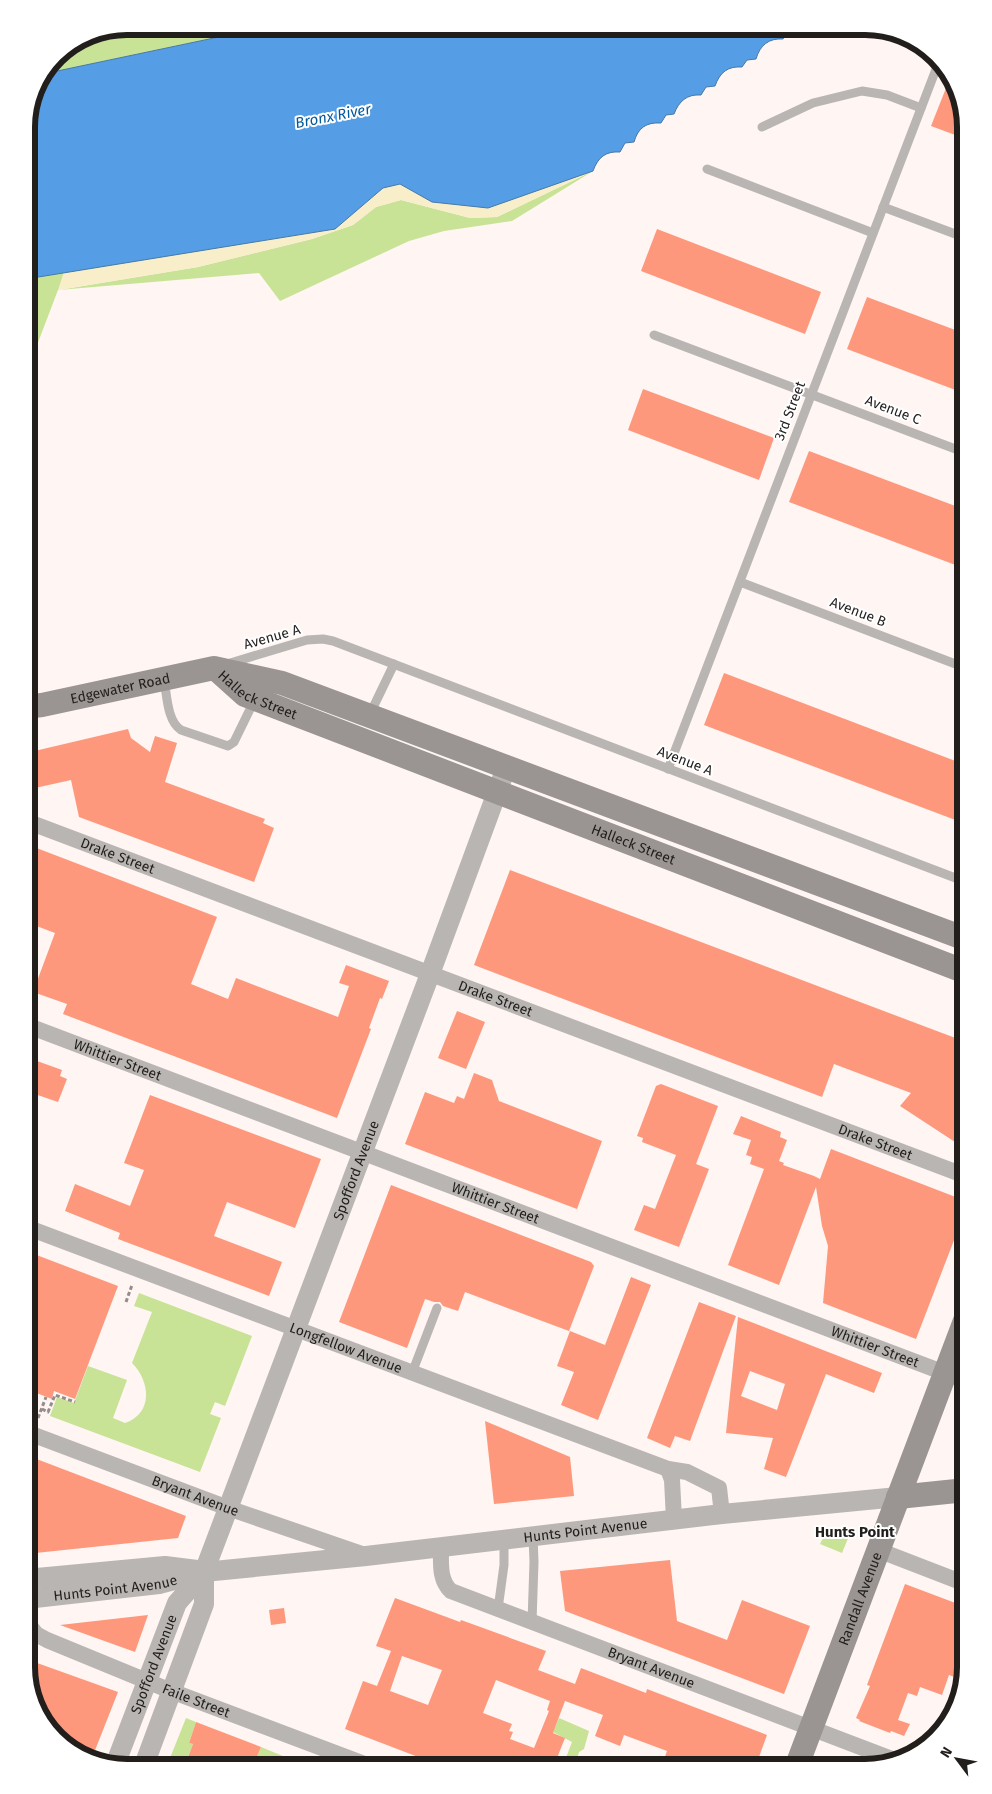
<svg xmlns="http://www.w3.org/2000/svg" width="992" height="1794" viewBox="0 0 992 1794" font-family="'Fira Sans',sans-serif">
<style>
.green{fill:#c8e395}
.sand{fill:#f8eec9}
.water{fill:#559ee5;stroke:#4578a9}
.building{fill:#fd987d;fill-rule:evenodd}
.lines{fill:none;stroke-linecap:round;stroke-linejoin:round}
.path{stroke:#948d8b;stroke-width:3;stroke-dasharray:4 2.5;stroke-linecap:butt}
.service{stroke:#b9b5b3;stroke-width:9}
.minor{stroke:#b9b5b3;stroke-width:16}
.tertiary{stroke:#b9b5b3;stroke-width:20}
.secondary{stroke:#9a9592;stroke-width:24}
.labels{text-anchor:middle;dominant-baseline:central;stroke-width:4;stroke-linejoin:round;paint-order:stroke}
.street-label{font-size:14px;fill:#211e1c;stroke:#fff}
.water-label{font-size:15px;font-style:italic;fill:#04599a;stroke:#fff}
.neighbourhood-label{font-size:15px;font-weight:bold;fill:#211e1c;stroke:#fff}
.rim{fill:none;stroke:#211e1c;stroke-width:6}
</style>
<rect width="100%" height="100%" fill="#fff5f2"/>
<g class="green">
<path d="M127 26H271L43 74 56 56 89 34Z"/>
<path d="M593 171 512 221 444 231 409 241 280 301 259 273 58 290 26 374V279L64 272 59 290 198 267 312 239 353 225 376 207 401 200 470 218 497 217Z"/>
<path d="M139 1293 252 1336 225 1406 215 1402 210 1414 221 1418 200 1472 50 1416 57 1397 74 1403 88 1366 127 1380 113 1418 125 1423C154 1413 150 1381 132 1363L152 1312 134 1306Z"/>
<path d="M843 1532 847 1533 849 1536 842 1553 820 1544 825 1534Z"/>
<path d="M186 1718 196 1722 189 1743 193 1744 184 1768H166Z"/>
<path d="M559 1718 589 1731 584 1749 579 1752 574 1768H562L572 1742 553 1732Z"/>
<path d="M261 1747 307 1766 306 1768H230L234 1757 254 1764Z"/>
</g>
<path class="sand" d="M593 171 497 217 470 218 401 200 376 207 353 225 312 239 198 267 58 290 64 272 335 229 384 188 400 184 432 202 488 208Z"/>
<path class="water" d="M271 26H798L796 31 788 32 783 39C769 38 760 45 756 59L747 60 742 67C728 66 720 72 715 86L706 87 701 95C687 94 679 101 674 114L666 115 661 123C646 122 638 128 634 142L625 143 620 152C606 151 598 157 593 171L488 208 432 202 400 184 383 188 335 229 26 279V121L37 83 43 74Z"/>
<g class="building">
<path d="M950 78 958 88 966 127V139L931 126Z"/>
<path d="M657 229 821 292 805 334 641 271Z"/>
<path d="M867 297 966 334V394L847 349Z"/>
<path d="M643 389 774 438 759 480 628 430Z"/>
<path d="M809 451 966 510V569L789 502Z"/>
<path d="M724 673 966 765V824L704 725Z"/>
<path d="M128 729 131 738 150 752 155 736 177 743 165 782 265 819 263 823 274 828 254 882 79 817 71 780 26 790V753Z"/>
<path d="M26 844 217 917 191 984 228 999 236 978 338 1017 349 986 339 983 346 965 389 981 382 999 380 998 369 1028 371 1029 337 1118 63 1014 67 1004 33 992 55 933 26 922Z"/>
<path d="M510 870 966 1042V1114L955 1142 900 1106 911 1093 834 1064 822 1097 474 965Z"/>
<path d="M457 1011 485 1022 466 1069 438 1058Z"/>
<path d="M26 1057 62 1070 60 1076 67 1079 58 1102 26 1091Z"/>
<path d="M474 1073 492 1080 499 1101 602 1141 577 1209 405 1144 425 1092 454 1103 457 1096 464 1099Z"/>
<path d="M661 1084 718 1106 696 1164 709 1169 679 1247 634 1230 644 1205 655 1209 676 1155 642 1142 643 1138 637 1136 656 1086Z"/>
<path d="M150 1095 321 1159 295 1228 227 1202 214 1236 282 1262 269 1296 118 1239 120 1233 65 1211 75 1184 130 1206 144 1170 124 1163Z"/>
<path d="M741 1116 781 1132 780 1137 787 1140 779 1161 784 1163 783 1165 814 1176 820 1179 831 1149 966 1201V1209L916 1339 823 1303 828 1246 822 1226 816 1187 779 1285 728 1265 764 1169 750 1164 752 1157 746 1155 751 1140 733 1134Z"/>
<path d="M391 1185 591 1262 594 1266 569 1331 465 1292 458 1311 443 1306 440 1302H434L425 1299 407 1348 339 1322Z"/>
<path d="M26 1251 118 1286 75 1399 54 1391 52 1399 26 1389Z"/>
<path d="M631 1277 651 1285 598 1420 561 1405 574 1372 557 1366 570 1331 605 1345Z"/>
<path d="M699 1302 736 1316 690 1441 675 1436 670 1448 647 1438Z"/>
<path d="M738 1317 882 1373 874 1393 826 1374 786 1477 764 1469 773 1438 726 1433ZM750 1371 785 1384 777 1410 741 1396Z"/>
<path d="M485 1421 570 1457 574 1496 494 1504Z"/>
<path d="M26 1455 186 1516 178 1538 26 1554Z"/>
<path d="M670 1560 677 1621 727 1640 742 1600 810 1626 784 1694 565 1611 560 1571Z"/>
<path d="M905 1584 966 1607V1667L962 1680 949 1675 942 1695 920 1687 917 1696 908 1693 898 1720 910 1724 904 1736 891 1731 890 1733 859 1721 860 1720 856 1718 870 1686 867 1685Z"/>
<path d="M395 1598 460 1622 461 1620 546 1651 538 1670 575 1684 581 1668 646 1693 647 1689 767 1735 755 1768H661L667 1751 624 1735 620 1746 595 1736 603 1715 565 1701 553 1733 565 1738 553 1768H447L345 1729 363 1681 377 1686 391 1651 376 1646ZM402 1656 442 1670 428 1705 390 1691ZM496 1680 550 1701 547 1710 549 1711 534 1748 510 1739 513 1732 509 1731 512 1724 483 1713Z"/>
<path d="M284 1608 286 1623 271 1625 269 1610Z"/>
<path d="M148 1615 135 1652 60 1625Z"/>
<path d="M26 1659 118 1692 92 1758 74 1752 75 1749 67 1746 34 1706 26 1667Z"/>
<path d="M196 1722 261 1747 254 1764 234 1757 230 1768H184L193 1744 189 1743Z"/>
</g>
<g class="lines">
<g class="path">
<path d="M126 1302 132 1285"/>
<path d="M42 1409 48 1412 55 1395 75 1402"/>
<path d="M38 1418 46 1397"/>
</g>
<g class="service">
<path d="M762 127 813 103 862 91 887 95 921 108"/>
<path d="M707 169 873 233"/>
<path d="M883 207 966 238"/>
<path d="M654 335 966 453"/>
<path d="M740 582 966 668"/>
<path d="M227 664 307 640 323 639 333 641 966 882"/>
<path d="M164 680C167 695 167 721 181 730L228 746 234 742 255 699"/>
<path d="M369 716 394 664"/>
<path d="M668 769 938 64"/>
<path d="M412 1373 437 1308"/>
<path d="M498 1609 504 1565V1539"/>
<path d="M532 1622 534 1562 533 1536"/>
</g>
<g class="minor">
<path id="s1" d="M26 821 966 1176"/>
<path id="s2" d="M26 1025 966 1381"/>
<path id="s3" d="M26 1227 668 1469 687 1472 719 1488 722 1514"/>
<path id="s4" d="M26 1432 228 1508 365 1555"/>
<path d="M668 1469 672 1480 674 1519"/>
<path id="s5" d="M441 1547C441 1563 439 1580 451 1591L897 1761"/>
<path d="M878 1550 966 1584"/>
<path id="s6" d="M26 1621 36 1634 47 1640 171 1691 375 1768"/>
</g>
<g class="tertiary">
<path d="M26 1579 165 1566 197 1570"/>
<path id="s7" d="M26 1599 159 1584 204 1572 366 1556 722 1514 898 1497"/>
<path id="s8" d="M115 1765 177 1603 204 1572 430 974 506 768"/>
<path d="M143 1768 204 1604V1572"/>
</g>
<g class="secondary">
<path id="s9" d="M216 669 245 695 966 972"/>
<path id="s10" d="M26 707 42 705 214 668 282 683 966 939"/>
<path d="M898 1497 966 1490"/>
<path id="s11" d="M796 1768 966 1318"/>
</g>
</g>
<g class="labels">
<g class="street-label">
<text transform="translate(893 410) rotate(21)">Avenue C</text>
<text transform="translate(790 411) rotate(-69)">3rd Street</text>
<text transform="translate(858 612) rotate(21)">Avenue B</text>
<text transform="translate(272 637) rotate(-16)">Avenue A</text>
<text stroke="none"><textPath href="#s10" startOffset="96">Edgewater Road</textPath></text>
<text stroke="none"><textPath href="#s9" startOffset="50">Halleck Street</textPath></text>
<text transform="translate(685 761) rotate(21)">Avenue A</text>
<text stroke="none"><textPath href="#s9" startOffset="455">Halleck Street</textPath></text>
<text stroke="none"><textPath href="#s1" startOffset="98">Drake Street</textPath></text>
<text stroke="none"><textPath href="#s1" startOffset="502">Drake Street</textPath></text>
<text stroke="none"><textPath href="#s2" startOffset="98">Whittier Street</textPath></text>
<text stroke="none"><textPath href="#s1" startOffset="908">Drake Street</textPath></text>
<text stroke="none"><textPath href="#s8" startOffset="644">Spofford Avenue</textPath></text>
<text stroke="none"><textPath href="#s2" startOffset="502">Whittier Street</textPath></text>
<text stroke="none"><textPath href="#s2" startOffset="908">Whittier Street</textPath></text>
<text stroke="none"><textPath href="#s3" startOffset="342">Longfellow Avenue</textPath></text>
<text stroke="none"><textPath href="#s4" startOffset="181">Bryant Avenue</textPath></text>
<text stroke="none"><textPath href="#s7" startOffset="564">Hunts Point Avenue</textPath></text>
<text stroke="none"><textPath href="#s7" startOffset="90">Hunts Point Avenue</textPath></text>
<text stroke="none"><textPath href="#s11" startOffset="181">Randall Avenue</textPath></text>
<text stroke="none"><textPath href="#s8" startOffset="108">Spofford Avenue</textPath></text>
<text stroke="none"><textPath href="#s5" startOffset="261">Bryant Avenue</textPath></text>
<text stroke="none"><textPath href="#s6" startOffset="190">Faile Street</textPath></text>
</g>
<g class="water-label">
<text transform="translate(333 116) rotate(-11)">Bronx River</text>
</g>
<g class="neighbourhood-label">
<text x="855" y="1532">Hunts Point</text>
</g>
</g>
<path d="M0 0H992V1794H0ZM127 35H865A92 92 0 0 1 957 127V1667A92 92 0 0 1 865 1759H127A92 92 0 0 1 35 1667V127A92 92 0 0 1 127 35Z" fill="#fff" fill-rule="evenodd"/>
<path class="rim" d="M127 35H865A92 92 0 0 1 957 127V1667A92 92 0 0 1 865 1759H127A92 92 0 0 1 35 1667V127A92 92 0 0 1 127 35Z"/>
<g transform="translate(957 1759) rotate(302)" stroke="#ffffff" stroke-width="4" paint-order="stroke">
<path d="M0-4L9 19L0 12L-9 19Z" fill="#211e1c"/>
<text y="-8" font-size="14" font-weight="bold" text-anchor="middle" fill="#211e1c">N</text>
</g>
</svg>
